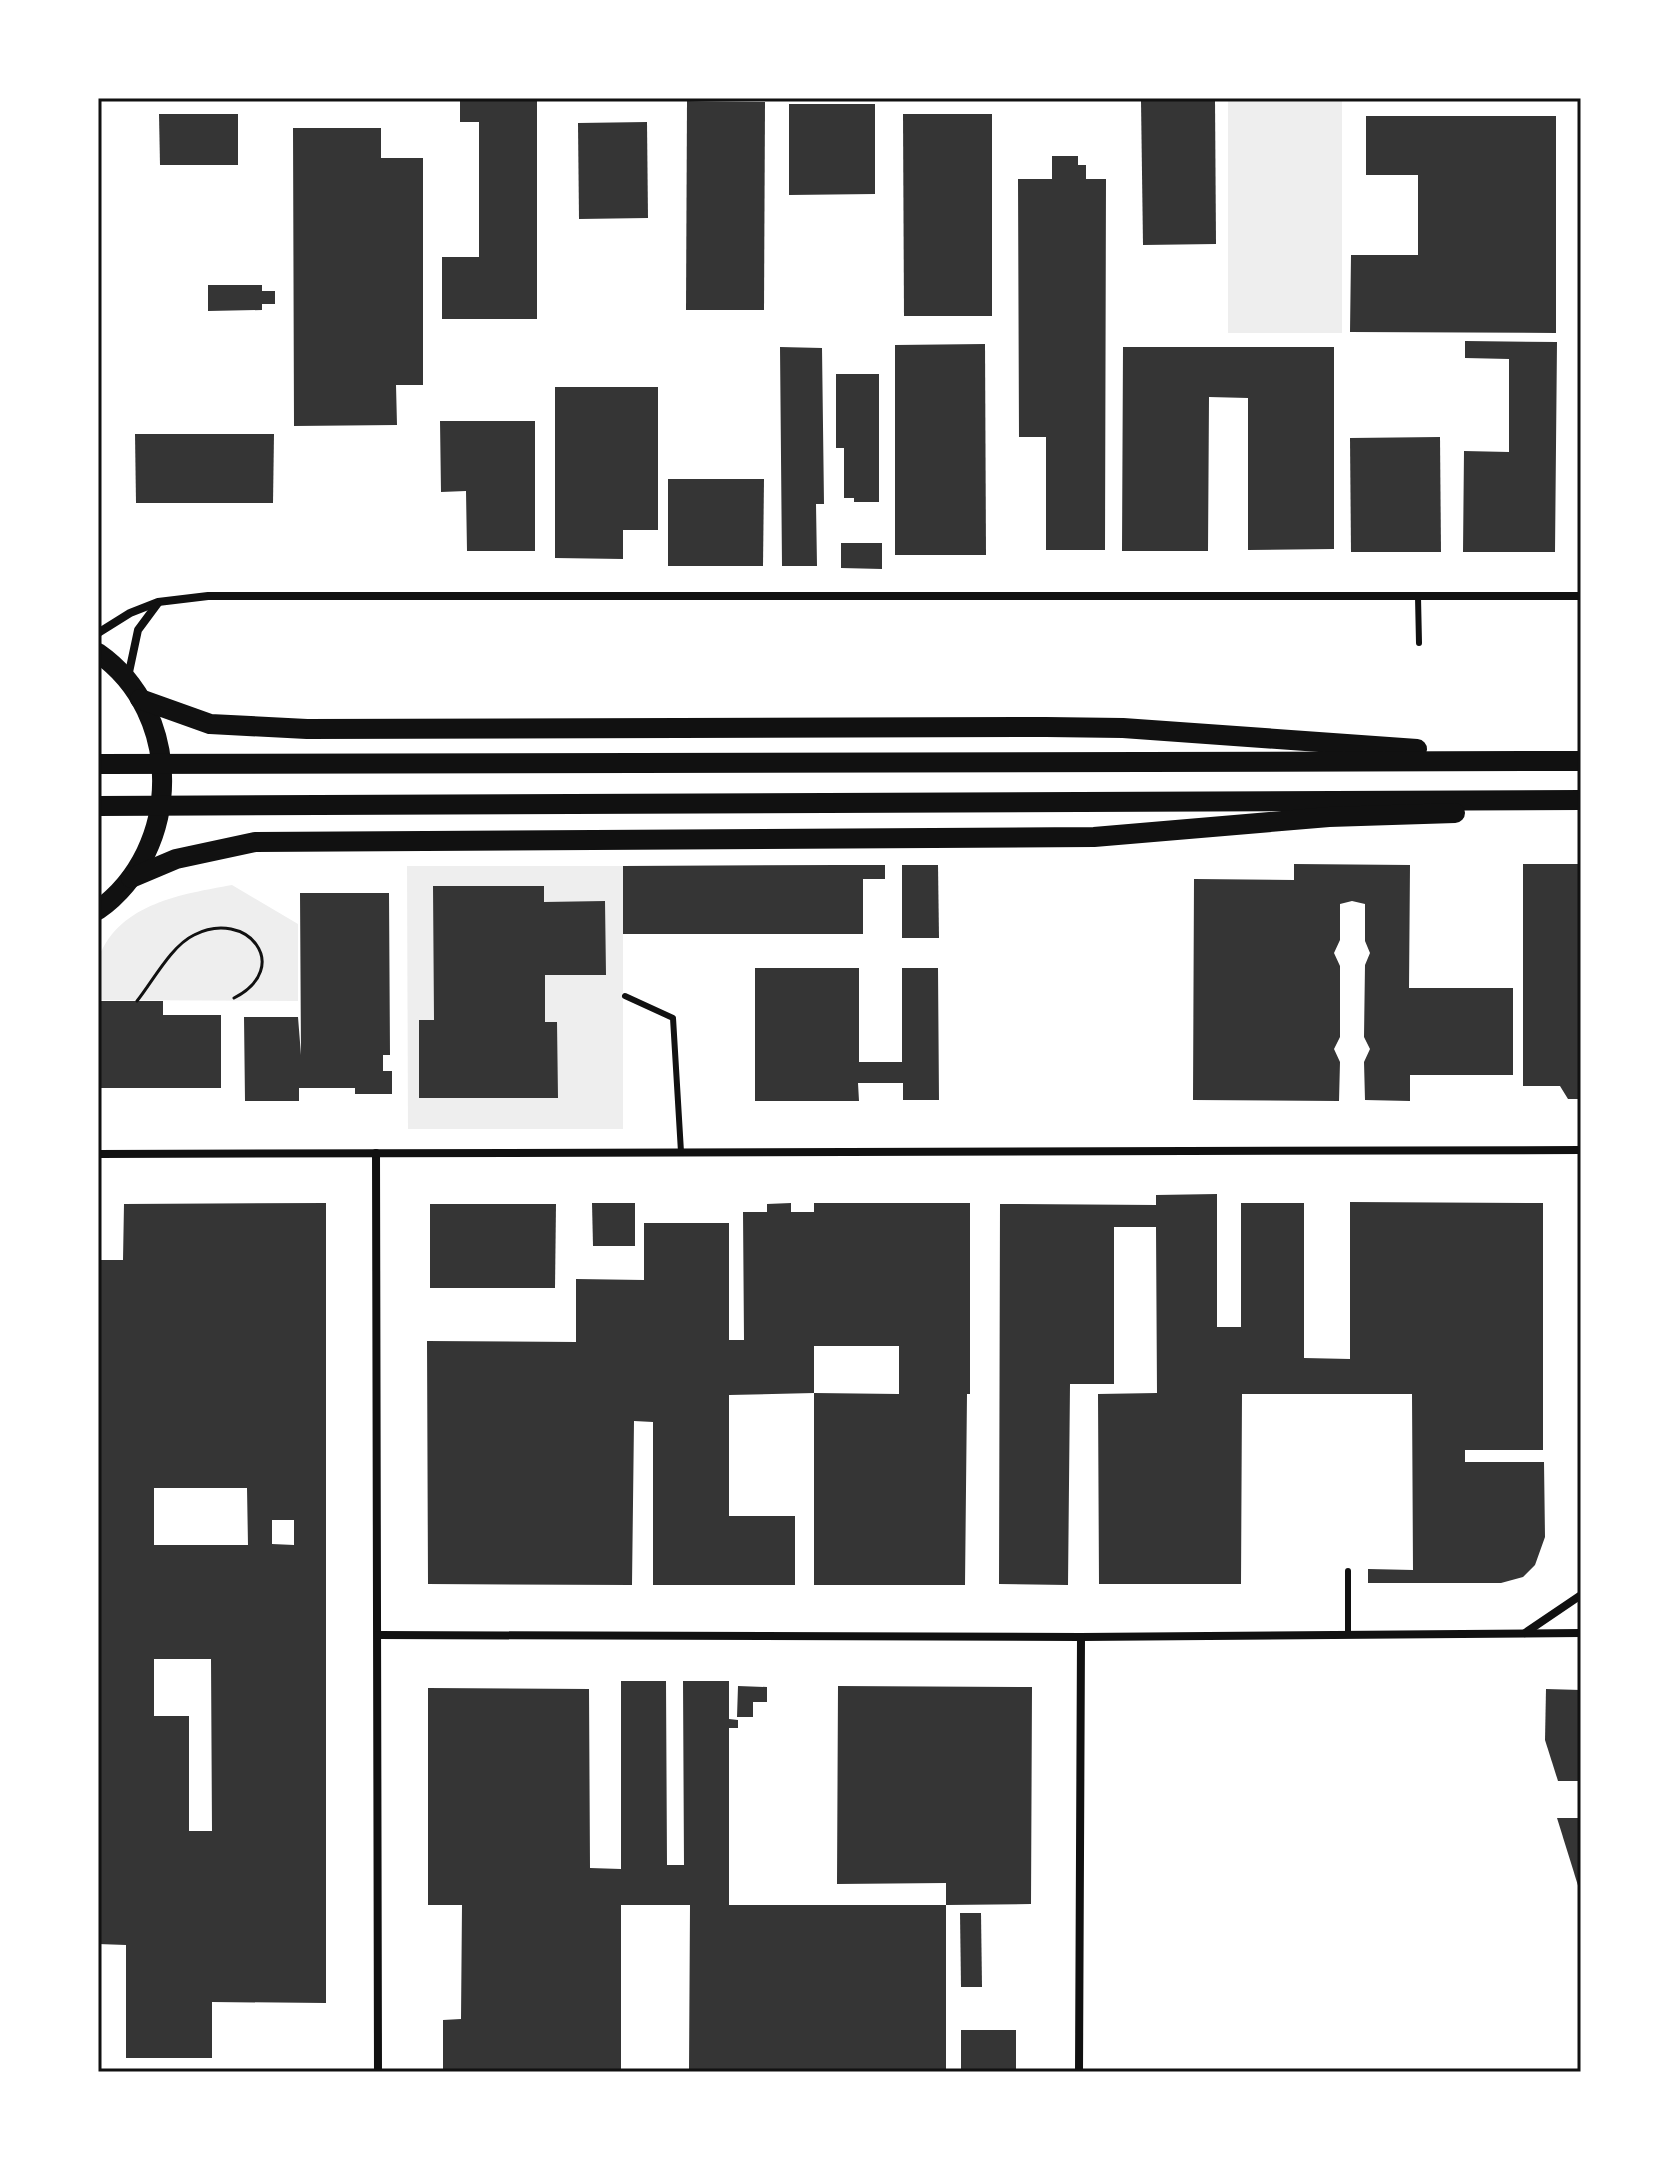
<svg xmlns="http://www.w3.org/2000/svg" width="1679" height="2170" viewBox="0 0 1679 2170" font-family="'IBM Plex Serif',serif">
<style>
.green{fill:#eee}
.building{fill:#353535;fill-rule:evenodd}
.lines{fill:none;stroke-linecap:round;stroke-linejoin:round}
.path{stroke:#111;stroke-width:3}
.service{stroke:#111;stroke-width:6}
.minor{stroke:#111;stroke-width:8}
.trunk{stroke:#111;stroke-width:20}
.neatline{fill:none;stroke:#111;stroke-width:3}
</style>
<rect width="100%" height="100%" fill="#fff"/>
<g class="green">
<rect x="1228" y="98" width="114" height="235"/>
<path d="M407 866H623V1129H408Z"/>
<path d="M232 885 298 924V1001L98 1000C98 987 95 969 99 957 120 903 183 894 232 885Z"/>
</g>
<g class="building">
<path d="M460 100H537V319H442V257H479V122H460Z"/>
<path d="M1215 100 1216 244 1143 245 1141 101Z"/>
<path d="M687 101 765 102 764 310H686Z"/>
<path d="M789 104H875V194L789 195Z"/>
<path d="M159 114H238V165H160Z"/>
<path d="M903 114H992V316H904Z"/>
<path d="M1366 116H1556V333L1350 332 1351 255H1418V175H1366Z"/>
<path d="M647 122 648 218 579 219 578 123Z"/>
<path d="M293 128H381V158H423V385H396L397 425 294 426Z"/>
<path d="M1052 156H1078V165H1086V179H1106L1105 550H1046V437H1019L1018 179H1052Z"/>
<path d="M208 285H262V291H275V304H262V310L208 311Z"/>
<path d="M1465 341 1557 342 1555 552H1463L1464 451 1509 452V359L1465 358Z"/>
<path d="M985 344 986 555H895V345Z"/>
<path d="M780 347 822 348 824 504H816L817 566H782Z"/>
<path d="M1123 347H1334V549L1248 550V398L1209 397 1208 551H1122Z"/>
<path d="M836 374H879V502H854V498H844V448H836Z"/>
<path d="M555 387H658V530H623V559L555 558Z"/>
<path d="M440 421H535V551H467L466 491 441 492Z"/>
<path d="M135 434H274L273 503H136Z"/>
<path d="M1440 437 1441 552H1351L1350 438Z"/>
<path d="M668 479H764L763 566H668Z"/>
<path d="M841 543H882V569L841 568Z"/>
<path d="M1294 864 1410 865 1409 988H1513V1075H1410V1101L1365 1100 1364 1062 1370 1049 1364 1037 1365 965 1370 953 1365 941V904L1352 901 1340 904V940L1334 953 1340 966V1037L1334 1049 1340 1062 1339 1101 1193 1100 1194 879 1294 880Z"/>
<path d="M1523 864H1581V1099H1568L1560 1086H1523Z"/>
<path d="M839 865H885V879H863V934H623V866Z"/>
<path d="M902 865H938L939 938H902Z"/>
<path d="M433 886H544V902L605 901 606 975H545V1022H557L558 1098H419V1020H434Z"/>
<path d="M300 893H389L390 1055H383V1071H392V1094H355V1088H299V1101H245L244 1017H298L301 1055Z"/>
<path d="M755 968H859V1062H902V968H938L939 1100H903V1083H858L859 1101H755Z"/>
<path d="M100 1001H163V1015H221V1088H100Z"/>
<path d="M1217 1194V1327H1241V1203H1304V1358L1350 1359V1202L1543 1203V1450H1465V1462H1544L1545 1537 1535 1565 1523 1577 1501 1583H1368V1569L1413 1570 1412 1394H1242L1241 1584H1099L1098 1394 1157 1393 1156 1227H1114V1384H1070L1068 1585 999 1584 1000 1204 1156 1205V1195Z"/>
<path d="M326 1203V2003L212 2002V2058H126V1945L98 1944V1260H123L124 1204ZM154 1488H247L248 1545H154ZM272 1520H294V1545L272 1544ZM154 1659H211L212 1831H189V1716H154Z"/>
<path d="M592 1203H635V1246H593Z"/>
<path d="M791 1203V1212H814V1203H970V1394H967L965 1585H814V1393L899 1394V1346H814V1393L729 1395V1516H795V1585H653V1422L634 1421 632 1585 428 1584 427 1341 576 1342V1279L644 1280V1223H729V1340H744L743 1212H767V1204Z"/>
<path d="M430 1204H556L555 1288H430Z"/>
<path d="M621 1681H666L667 1865H684L683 1681H729V1719L738 1720V1728H729V1905H946V2072H689L690 1905H621V2072H443V2020L461 2019 462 1905H428V1688L589 1689 590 1868 621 1869Z"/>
<path d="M738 1686 767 1687V1702H753V1717H737Z"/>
<path d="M838 1686 1032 1687 1031 1904 946 1905V1883L837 1884Z"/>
<path d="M1546 1689 1581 1690V1781H1558L1545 1740Z"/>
<path d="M1557 1818H1581V1892H1580Z"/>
<path d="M960 1913H981L982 1987H961Z"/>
<rect x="961" y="2030" width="55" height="42"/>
</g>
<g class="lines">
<path class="path" d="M137 1001C153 981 171 946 194 935 247 908 294 967 234 998"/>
<g class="service">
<path d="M1418 597 1419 643"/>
<path d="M625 996 673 1018 681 1152"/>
<path d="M1348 1571V1635"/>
</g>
<g class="minor">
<path d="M98 633 130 613 158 602 208 596H1581"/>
<path d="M128 677 138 630 158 603"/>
<path d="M376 1153 378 2072"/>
<path d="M98 1154 1581 1150"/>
<path d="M1525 1633 1581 1595"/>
<path d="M378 1635 1081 1637 1581 1633"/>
<path d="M1079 2072 1081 1637"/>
</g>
<g class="trunk">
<path d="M98 653C184 713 183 849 98 910"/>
<path d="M140 699 210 724 307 729 1046 727 1123 728 1417 749"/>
<path d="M98 764 1581 761"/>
<path d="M98 806 1581 800"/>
<path d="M131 878 176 859 255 842 1094 837 1329 817 1455 813"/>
</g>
</g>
<rect width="1679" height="2170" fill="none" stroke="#ffffff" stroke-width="200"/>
<rect x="100" y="100" width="1479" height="1970" class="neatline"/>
</svg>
